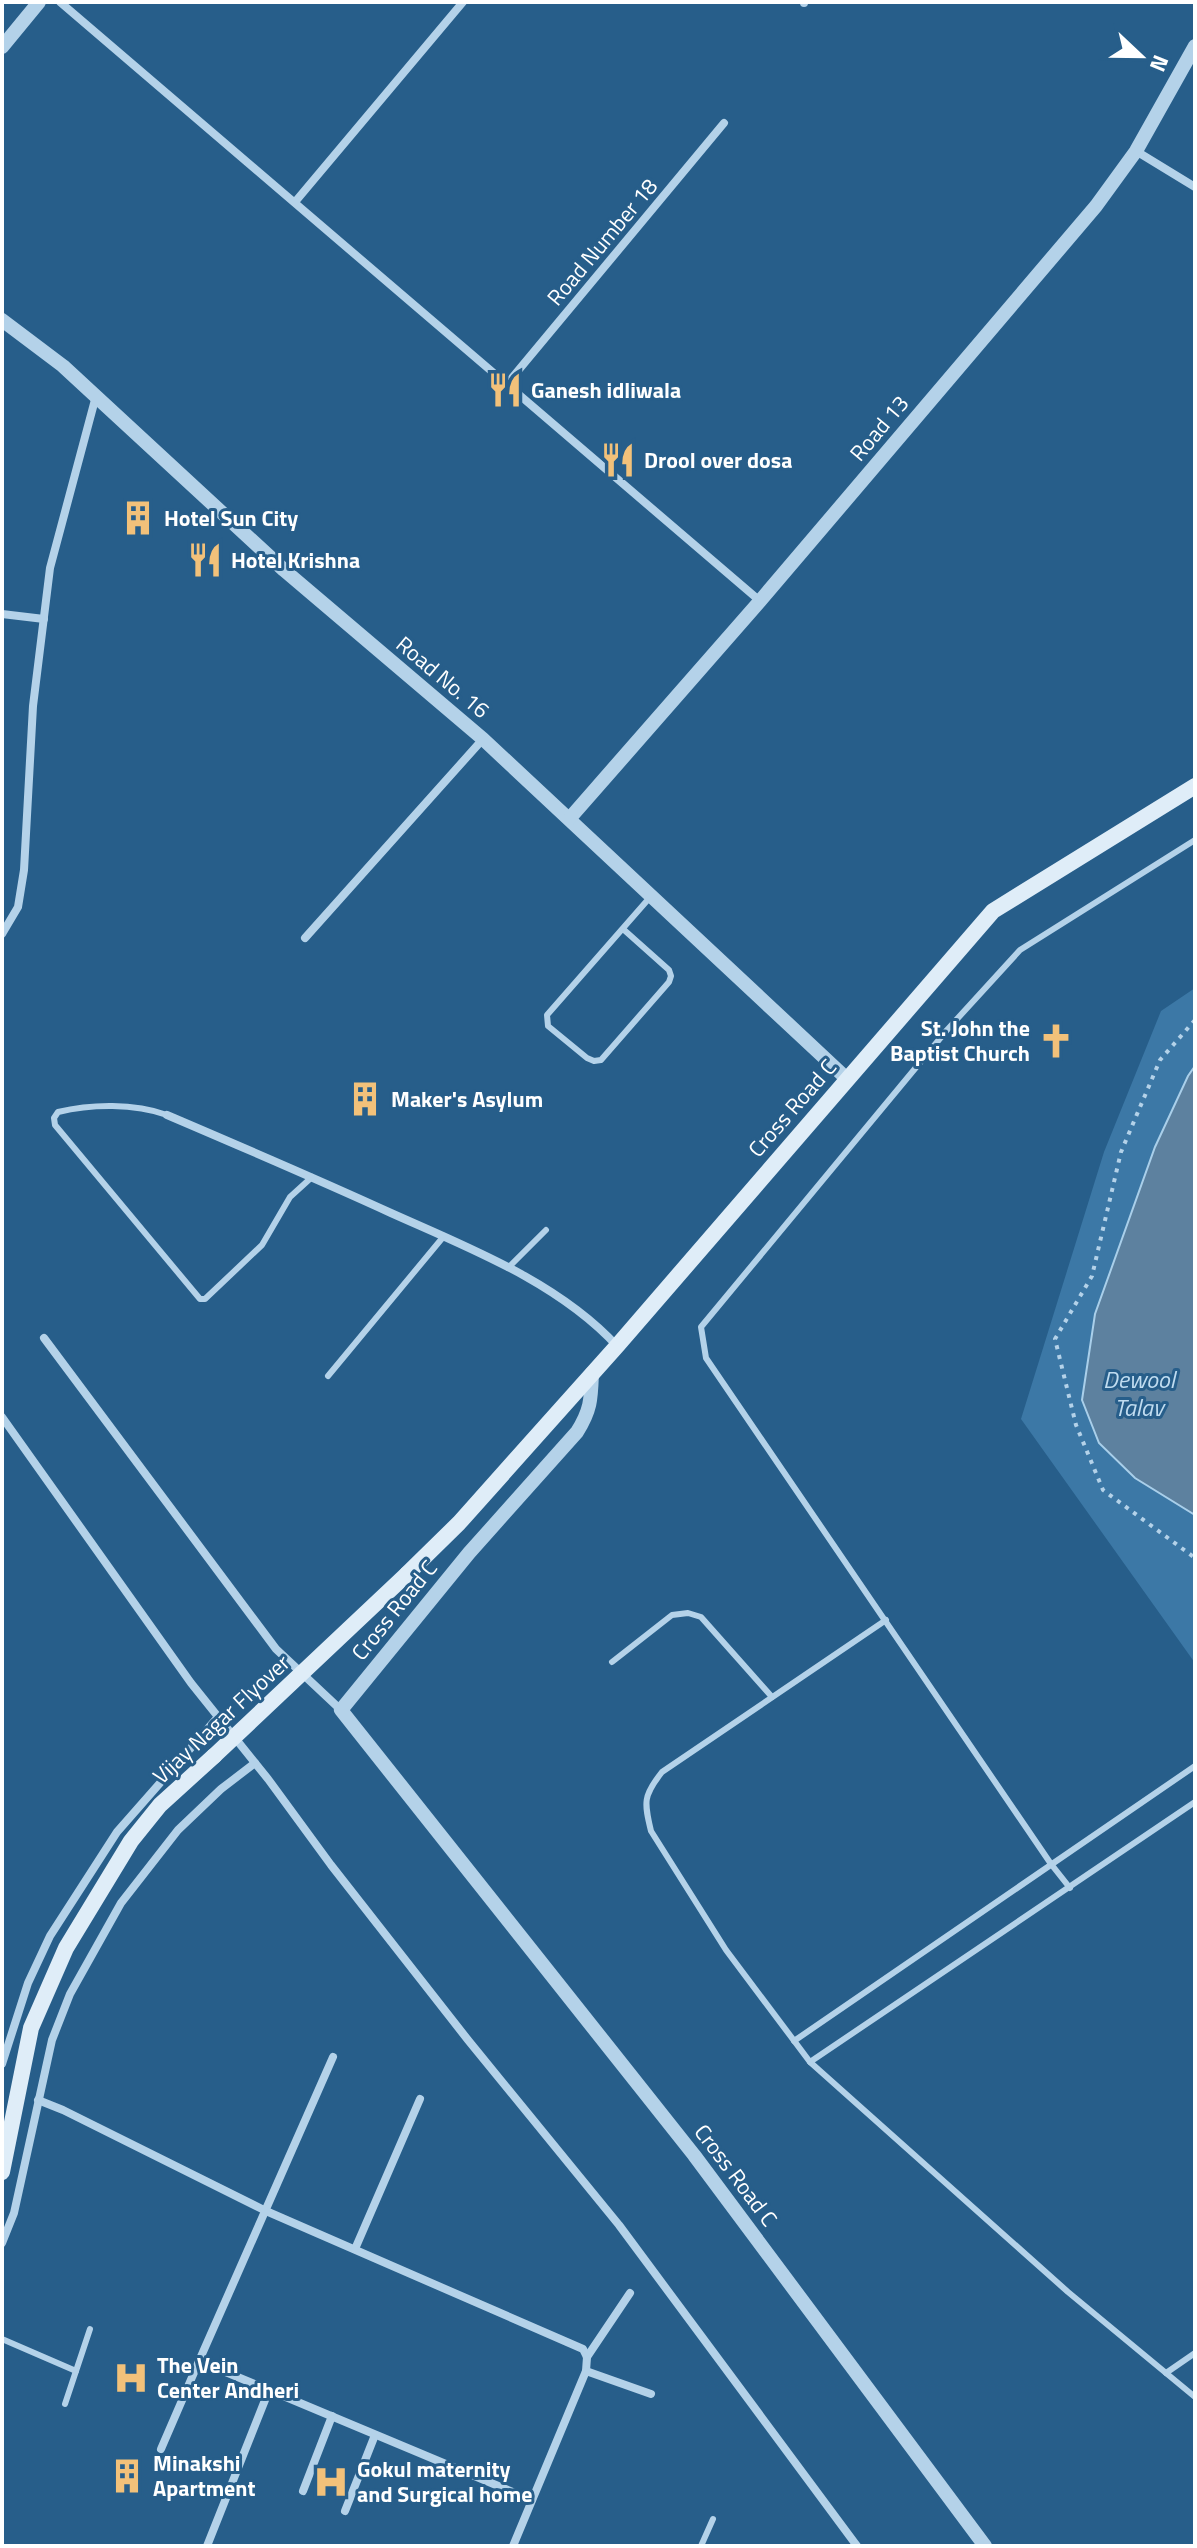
<svg xmlns="http://www.w3.org/2000/svg" width="1197" height="2548" viewBox="0 0 1197 2548" font-family="'Titillium Web',sans-serif">
<style>
.green{fill:#3c78a6}
.water{fill:#5d819f;stroke:#a9cfea;stroke-width:2}
.lines{fill:none;stroke-linecap:round;stroke-linejoin:round}
.path{stroke:#b4d2e9;stroke-width:4;stroke-dasharray:4 6;stroke-linecap:butt}
.service{stroke:#b4d2e9;stroke-width:6}
.minor{stroke:#b4d2e9;stroke-width:8}
.tertiary{stroke:#b4d2e9;stroke-width:14}
.secondary{stroke:#dfedf8;stroke-width:16}
.secondary-bridge{stroke:#dfedf8;stroke-width:16}
.labels{text-anchor:middle;dominant-baseline:central;stroke-width:6;stroke-linejoin:round;paint-order:stroke}
.street-label{font-size:22px;fill:#fff;stroke:#275e8a}
.poi-label{font-size:22px;font-weight:bold;fill:#fff;stroke:#275e8a;text-anchor:start}
.water-label{font-size:24px;font-style:italic;fill:#c0dcf0;stroke:#275e8a}
</style>
<rect width="100%" height="100%" fill="#275e8a"/>
<path class="green" d="M1195 988V1066L1188 1076 1082 1400 1099 1443 1135 1478 1195 1515V1663L1021 1419 1104 1152 1161 1011Z"/>
<path class="water" d="M1195 1066V1515L1135 1478 1099 1443 1082 1400 1095 1314 1155 1147 1188 1076Z"/>
<g class="lines">
<path class="path" d="M1195 1020 1160 1060 1121 1152 1092 1276 1055 1339 1076 1425 1103 1490 1195 1558"/>
<g class="service">
<path d="M623 929 669 970 671 976 669 982 601 1060 594 1061 587 1058 548 1026 547 1015 652 895"/>
<path d="M167 1115C134 1103 91 1104 58 1112L54 1118 55 1125 200 1299H205L262 1245 290 1197 312 1177"/>
<path d="M508 1268 546 1230"/>
<path d="M328 1376 444 1236"/>
<path d="M886 1620 662 1772C643 1796 644 1802 651 1831L726 1950 810 2062 1068 2292 1195 2397"/>
<path d="M612 1662 672 1615 688 1613 701 1617 772 1697"/>
<path d="M1070 1888 1051 1864 706 1358 701 1327 947 1030 1020 950 1195 840"/>
<path d="M794 2041 1195 1766"/>
<path d="M810 2062 1195 1802"/>
<path d="M2 2339 76 2371 90 2329"/>
<path d="M1166 2373 1195 2353"/>
<path d="M65 2404 76 2371"/>
<path d="M701 2546 713 2519"/>
</g>
<g class="minor">
<path d="M60 2 760 601"/>
<path d="M804 3V2"/>
<path d="M1136 151 1195 187"/>
<path d="M295 202 463 2"/>
<path d="M507 384 724 123"/>
<path d="M2 614 44 619"/>
<path d="M2 934 18 907 24 870 33 706 50 568 96 396"/>
<path d="M305 938 483 739"/>
<path d="M167 1115C242 1147 317 1179 391 1213 469 1248 558 1282 617 1346"/>
<path d="M44 1338 276 1649 341 1710"/>
<path d="M2 1417 191 1683 268 1779 331 1865 468 2040 619 2225 857 2546"/>
<path d="M2 2064 28 1983 50 1936 117 1832 218 1717"/>
<path d="M38 2100 63 2110 266 2211 583 2349 587 2357 586 2371 513 2546"/>
<path d="M2 2243 14 2213 52 2040 70 1994 121 1903 178 1830 221 1789 255 1763"/>
<path d="M355 2249 420 2099"/>
<path d="M587 2357 630 2293"/>
<path d="M586 2371 651 2394"/>
<path d="M269 2390 199 2361 333 2057"/>
<path d="M161 2449 199 2361"/>
<path d="M303 2491 332 2416"/>
<path d="M345 2511 375 2435"/>
<path d="M207 2546 269 2390 532 2500"/>
</g>
<g class="tertiary">
<path d="M2 47 39 2"/>
<path d="M2 320 63 366 284 570 483 739 846 1078"/>
<path d="M570 818 760 601 1096 206 1136 151 1195 46"/>
<path d="M592 1373C591 1399 591 1410 577 1432L469 1553 341 1710 694 2155 985 2546"/>
</g>
<g class="secondary">
<path d="M407 1574 459 1523 617 1346 993 911 1195 786"/>
<path d="M2 2172 31 2028 66 1948 131 1841 160 1805 214 1756"/>
</g>
<path class="secondary-bridge" d="M214 1756 407 1574"/>
</g>
<defs>
<g id="restaurant-bare" transform="scale(2.76)"><path d="M-5-6h1v4h1v-4h1v4h1v-4h1v5L-1.5 .5V6h-2V.5L-5-1ZM5-6V6H3V1.5H1.5Q1.5-4 5-6Z" fill="#f2c17a" stroke="#275e8a" stroke-width="2.5" paint-order="stroke"/></g>
<g id="building-bare" transform="scale(2.76)"><path d="M-4-6H4V6H1V3H-1V6H-4ZM-2.5-4.3h1.7v1.8h-1.7ZM.8-4.3h1.7v1.8H.8ZM-2.5-1h1.7V.8h-1.7ZM.8-1h1.7V.8H.8Z" fill="#f2c17a" stroke="#275e8a" stroke-width="2.5" paint-order="stroke"/></g>
<g id="church-bare" transform="scale(2.76)"><path d="M-1.2-6h2.4v3.5h3.3v2.4h-3.3V6h-2.4V-.1h-3.3v-2.4h3.3Z" fill="#f2c17a" stroke="#275e8a" stroke-width="2.5" paint-order="stroke"/></g>
<g id="hospital-bare" transform="scale(2.76)"><path d="M-5-5h3v3.5h4V-5h3V5h-3V1.5h-4V5h-3Z" fill="#f2c17a" stroke="#275e8a" stroke-width="2.5" paint-order="stroke"/></g>
</defs>
<g fill-rule="evenodd">
<use href="#restaurant-bare" x="505" y="390"/>
<use href="#restaurant-bare" x="618" y="460"/>
<use href="#building-bare" x="138" y="518"/>
<use href="#restaurant-bare" x="205" y="560"/>
<use href="#church-bare" x="1056" y="1041"/>
<use href="#building-bare" x="365" y="1099"/>
<use href="#hospital-bare" x="131" y="2378"/>
<use href="#building-bare" x="127" y="2476"/>
<use href="#hospital-bare" x="331" y="2482"/>
</g>
<g class="labels">
<g class="street-label">
<text transform="translate(602 242) rotate(-50)">Road Number 18</text>
<text transform="translate(879 428) rotate(-50)">Road 13</text>
<text transform="translate(443 677) rotate(40)">Road No. 16</text>
<text transform="translate(792 1108) rotate(-49)">Cross Road C</text>
<text transform="translate(394 1610) rotate(-51)">Cross Road C</text>
<text transform="translate(221 1719) rotate(-43)">Vijay Nagar Flyover</text>
<text transform="translate(736 2175) rotate(53)">Cross Road C</text>
</g>
<g class="poi-label">
<text x="531" y="390">Ganesh idliwala</text>
<text x="644" y="460">Drool over dosa</text>
<text x="164" y="518">Hotel Sun City</text>
<text x="231" y="560">Hotel Krishna</text>
<text x="1030" y="1028" text-anchor="end">St. John the<tspan x="1030" dy="25">Baptist Church</tspan></text>
<text x="391" y="1099">Maker's Asylum</text>
<text x="157" y="2365">The Vein<tspan x="157" dy="25">Center Andheri</tspan></text>
<text x="153" y="2463">Minakshi<tspan x="153" dy="25">Apartment</tspan></text>
<text x="357" y="2469">Gokul maternity<tspan x="357" dy="25">and Surgical home</tspan></text>
</g>
<g class="water-label">
<text x="1139" y="1379">Dewool<tspan x="1139" dy="28">Talav</tspan></text>
</g>
</g>
<rect width="1197" height="2548" fill="none" stroke="#ffffff" stroke-width="8"/>
<g transform="translate(1141 56) rotate(112)" stroke="#275e8a" stroke-width="6" paint-order="stroke">
<path d="M0-6L14 30L0 20L-14 30Z" fill="#ffffff"/>
<text y="-12" font-size="22" font-weight="bold" text-anchor="middle" fill="#ffffff">N</text>
</g>
</svg>
